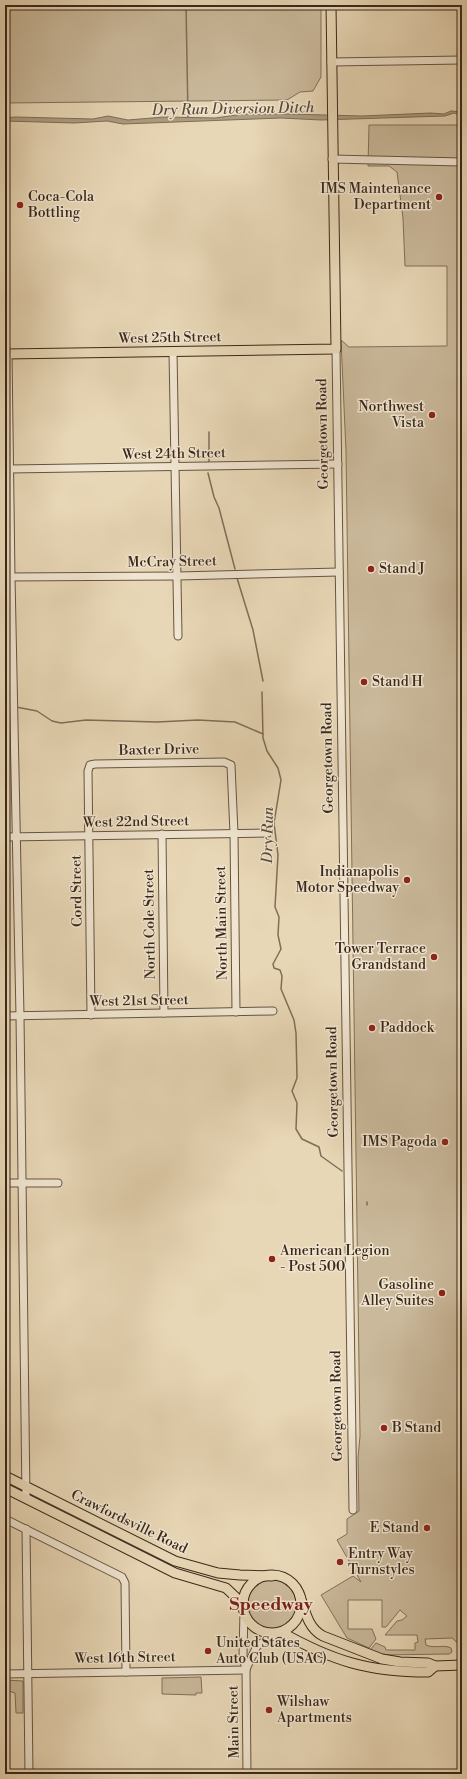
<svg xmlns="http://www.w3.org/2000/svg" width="467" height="1779" viewBox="0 0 467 1779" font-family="'Libre Bodoni',serif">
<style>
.green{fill:#cab99b;stroke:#82705a}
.water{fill:#ad9c81;stroke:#7f6e58}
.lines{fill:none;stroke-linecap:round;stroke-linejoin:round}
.stream{stroke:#7f6e58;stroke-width:1.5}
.minor-casing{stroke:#665441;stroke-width:9}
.major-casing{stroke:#3a281a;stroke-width:11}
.minor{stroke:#f0e5d0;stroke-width:7}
.major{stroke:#e8d7b6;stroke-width:9}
.poi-dot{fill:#8f2418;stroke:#f0e5d0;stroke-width:1.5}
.labels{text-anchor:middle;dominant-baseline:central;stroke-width:3;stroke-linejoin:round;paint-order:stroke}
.poi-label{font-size:14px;fill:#3a281a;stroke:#f0e5d0;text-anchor:start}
.street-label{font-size:14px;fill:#3a281a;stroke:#f0e5d0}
.water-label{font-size:15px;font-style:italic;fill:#5c4b39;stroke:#f0e5d0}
.district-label{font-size:18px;font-weight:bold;fill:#7a1f14;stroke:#f0e5d0}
</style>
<rect width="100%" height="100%" fill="#e8d7b6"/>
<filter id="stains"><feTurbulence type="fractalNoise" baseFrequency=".005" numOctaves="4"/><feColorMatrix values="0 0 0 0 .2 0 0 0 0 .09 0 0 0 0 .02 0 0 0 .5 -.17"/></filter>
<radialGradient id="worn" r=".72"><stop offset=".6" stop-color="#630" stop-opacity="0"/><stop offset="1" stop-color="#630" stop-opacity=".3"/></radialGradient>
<g class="green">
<path d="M5 5H321V77L313 91 300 92 287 100 5 103Z"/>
<path d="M369 125H462V1650L460 1645 452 1638 425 1639 426 1645C434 1649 443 1644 451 1648L452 1652 449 1654 382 1655 370 1650 376 1643 385 1647 386 1650H415V1643L418 1642 417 1635H385L397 1621 402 1620 407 1616 400 1610 386 1627H382V1600H348V1629H372L376 1639 369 1648 347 1638 321 1595 353 1576 361 1582 337 1540 347 1534V1519L359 1511 358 1458 360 1436 346 451 341 340 349 347 447 346V266H405L403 218 397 172 389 166H368Z"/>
<circle cx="273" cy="1604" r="28"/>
<path d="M201 1677 202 1693H196V1695L162 1694V1678Z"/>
<path d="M5 1680 23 1681V1713H16L15 1693 5 1690Z"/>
</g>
<path class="water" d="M451 111 462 112V116L454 113 445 116 321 120 281 118 123 124 107 121 74 123 5 121V118L15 117 93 119 108 116 128 120 164 117 215 118 244 114H289L362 116 431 113 444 114Z"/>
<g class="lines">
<g class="stream">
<path d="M186 5 188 117"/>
<path d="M209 462V432"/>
<path d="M208 473 214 497 219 508 235 569"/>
<path d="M237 578 253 630 263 681"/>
<path d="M262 692 263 738 267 751 278 768 281 780 274 823 278 855 275 907 279 917 278 935 281 949 273 964 274 968 280 970 282 976 281 989 294 1020 296 1033 297 1078 292 1091 297 1103 296 1129 302 1139 319 1147 321 1156 342 1171"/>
<path d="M5 704 10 705"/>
<path d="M16 707 37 711 52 721 61 723 86 720 157 722 198 720 235 722 263 734"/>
<path d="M367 1202V1205"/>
</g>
<g class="minor-casing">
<g id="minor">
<path d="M331 62 462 60"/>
<path d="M332 159 462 162"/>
<path d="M336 349 353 1510"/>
<path d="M173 352 178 636"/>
<path d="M8 354 11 577 20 1016 26 1498"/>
<path d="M10 469 338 464"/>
<path d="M5 577 178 576 339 572"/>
<path d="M162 834 164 1013"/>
<path d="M5 837 268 833"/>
<path d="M91 1015 88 771 90 765 95 764 224 762 231 765 234 833 236 1012"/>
<path d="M5 1016 273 1011"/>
<path d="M5 1183H58"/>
<path d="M5 1519 122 1577 125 1583 126 1672"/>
<path d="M26 1529 29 1774"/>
<path d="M244 1610 243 1656 246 1670 247 1774"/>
<path d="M246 1669 257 1646 279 1632"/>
<path d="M5 1674 246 1670"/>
</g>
</g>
<g class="major-casing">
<g id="major">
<path d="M5 354 336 349 331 5"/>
<path d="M5 1476 175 1561 218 1573 240 1575 272 1576"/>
<path d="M5 1488 175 1573 226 1588 244 1605"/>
<circle cx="272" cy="1604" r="29"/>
<path d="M300 1596C305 1611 308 1628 323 1636L382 1659 400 1662 428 1663 435 1666 462 1665"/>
<path d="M281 1632C333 1661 368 1672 428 1672L435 1666"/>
</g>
</g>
<use href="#minor" class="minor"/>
<use href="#major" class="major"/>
</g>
<g class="poi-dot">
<circle cx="439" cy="197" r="4"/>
<circle cx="20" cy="205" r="4"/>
<circle cx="432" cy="415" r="4"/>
<circle cx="371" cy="569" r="4"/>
<circle cx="364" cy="682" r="4"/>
<circle cx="407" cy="880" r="4"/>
<circle cx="434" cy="957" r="4"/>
<circle cx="372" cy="1028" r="4"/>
<circle cx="445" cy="1142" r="4"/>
<circle cx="272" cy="1259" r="4"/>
<circle cx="442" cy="1293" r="4"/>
<circle cx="384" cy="1428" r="4"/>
<circle cx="427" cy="1528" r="4"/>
<circle cx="340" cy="1562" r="4"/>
<circle cx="208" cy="1651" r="4"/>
<circle cx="269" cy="1710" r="4"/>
</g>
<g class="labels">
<g class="poi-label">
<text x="431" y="189" text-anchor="end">IMS Maintenance<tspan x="431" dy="16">Department</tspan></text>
<text x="28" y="197">Coca-Cola<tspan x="28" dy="16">Bottling</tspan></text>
<text x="424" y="407" text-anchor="end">Northwest<tspan x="424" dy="16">Vista</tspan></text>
<text x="379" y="569">Stand J</text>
<text x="372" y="682">Stand H</text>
<text x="399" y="872" text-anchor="end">Indianapolis<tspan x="399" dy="16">Motor Speedway</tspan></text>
<text x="426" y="949" text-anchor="end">Tower Terrace<tspan x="426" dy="16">Grandstand</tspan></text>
<text x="380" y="1028">Paddock</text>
<text x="437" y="1142" text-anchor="end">IMS Pagoda</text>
<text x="280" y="1251">American Legion<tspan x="280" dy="16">- Post 500</tspan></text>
<text x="434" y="1285" text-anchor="end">Gasoline<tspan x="434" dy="16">Alley Suites</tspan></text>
<text x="392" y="1428">B Stand</text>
<text x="419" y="1528" text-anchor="end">E Stand</text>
<text x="348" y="1554">Entry Way<tspan x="348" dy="16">Turnstyles</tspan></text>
<text x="216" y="1643">United States<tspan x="216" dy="16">Auto Club (USAC)</tspan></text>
<text x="277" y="1702">Wilshaw<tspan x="277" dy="16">Apartments</tspan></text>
</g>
<g class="street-label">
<text transform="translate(170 338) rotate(-1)">West 25th Street</text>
<text transform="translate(323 434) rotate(-91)">Georgetown Road</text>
<text transform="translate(174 454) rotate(-1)">West 24th Street</text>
<text transform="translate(172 562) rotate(-1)">McCray Street</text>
<text transform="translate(159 750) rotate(-1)">Baxter Drive</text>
<text transform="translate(328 758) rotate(-91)">Georgetown Road</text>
<text transform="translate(136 822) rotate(-1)">West 22nd Street</text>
<text transform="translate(77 891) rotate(-91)">Cord Street</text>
<text transform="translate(222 923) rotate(-91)">North Main Street</text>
<text transform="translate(150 924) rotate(-91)">North Cole Street</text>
<text transform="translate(139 1001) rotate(-1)">West 21st Street</text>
<text transform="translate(333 1082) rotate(-91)">Georgetown Road</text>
<text transform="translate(337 1406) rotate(-91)">Georgetown Road</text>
<text transform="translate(129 1522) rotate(26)">Crawfordsville Road</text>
<text transform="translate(125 1658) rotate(-1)">West 16th Street</text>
<text transform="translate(234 1722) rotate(-91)">Main Street</text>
</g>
<g class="water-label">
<text transform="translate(233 109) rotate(-1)">Dry Run Diversion Ditch</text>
<text transform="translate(268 835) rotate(-89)">Dry Run</text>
</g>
<g class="district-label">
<text x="271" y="1604">Speedway</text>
</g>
</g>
<rect width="467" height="1779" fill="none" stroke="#e8d7b6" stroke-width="20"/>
<rect x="6" y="6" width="455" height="1767" fill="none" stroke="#3a281a" stroke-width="2"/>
<rect x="10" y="10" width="447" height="1759" fill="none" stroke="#3a281a"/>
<rect width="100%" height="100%" filter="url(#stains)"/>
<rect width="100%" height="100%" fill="url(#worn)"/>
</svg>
